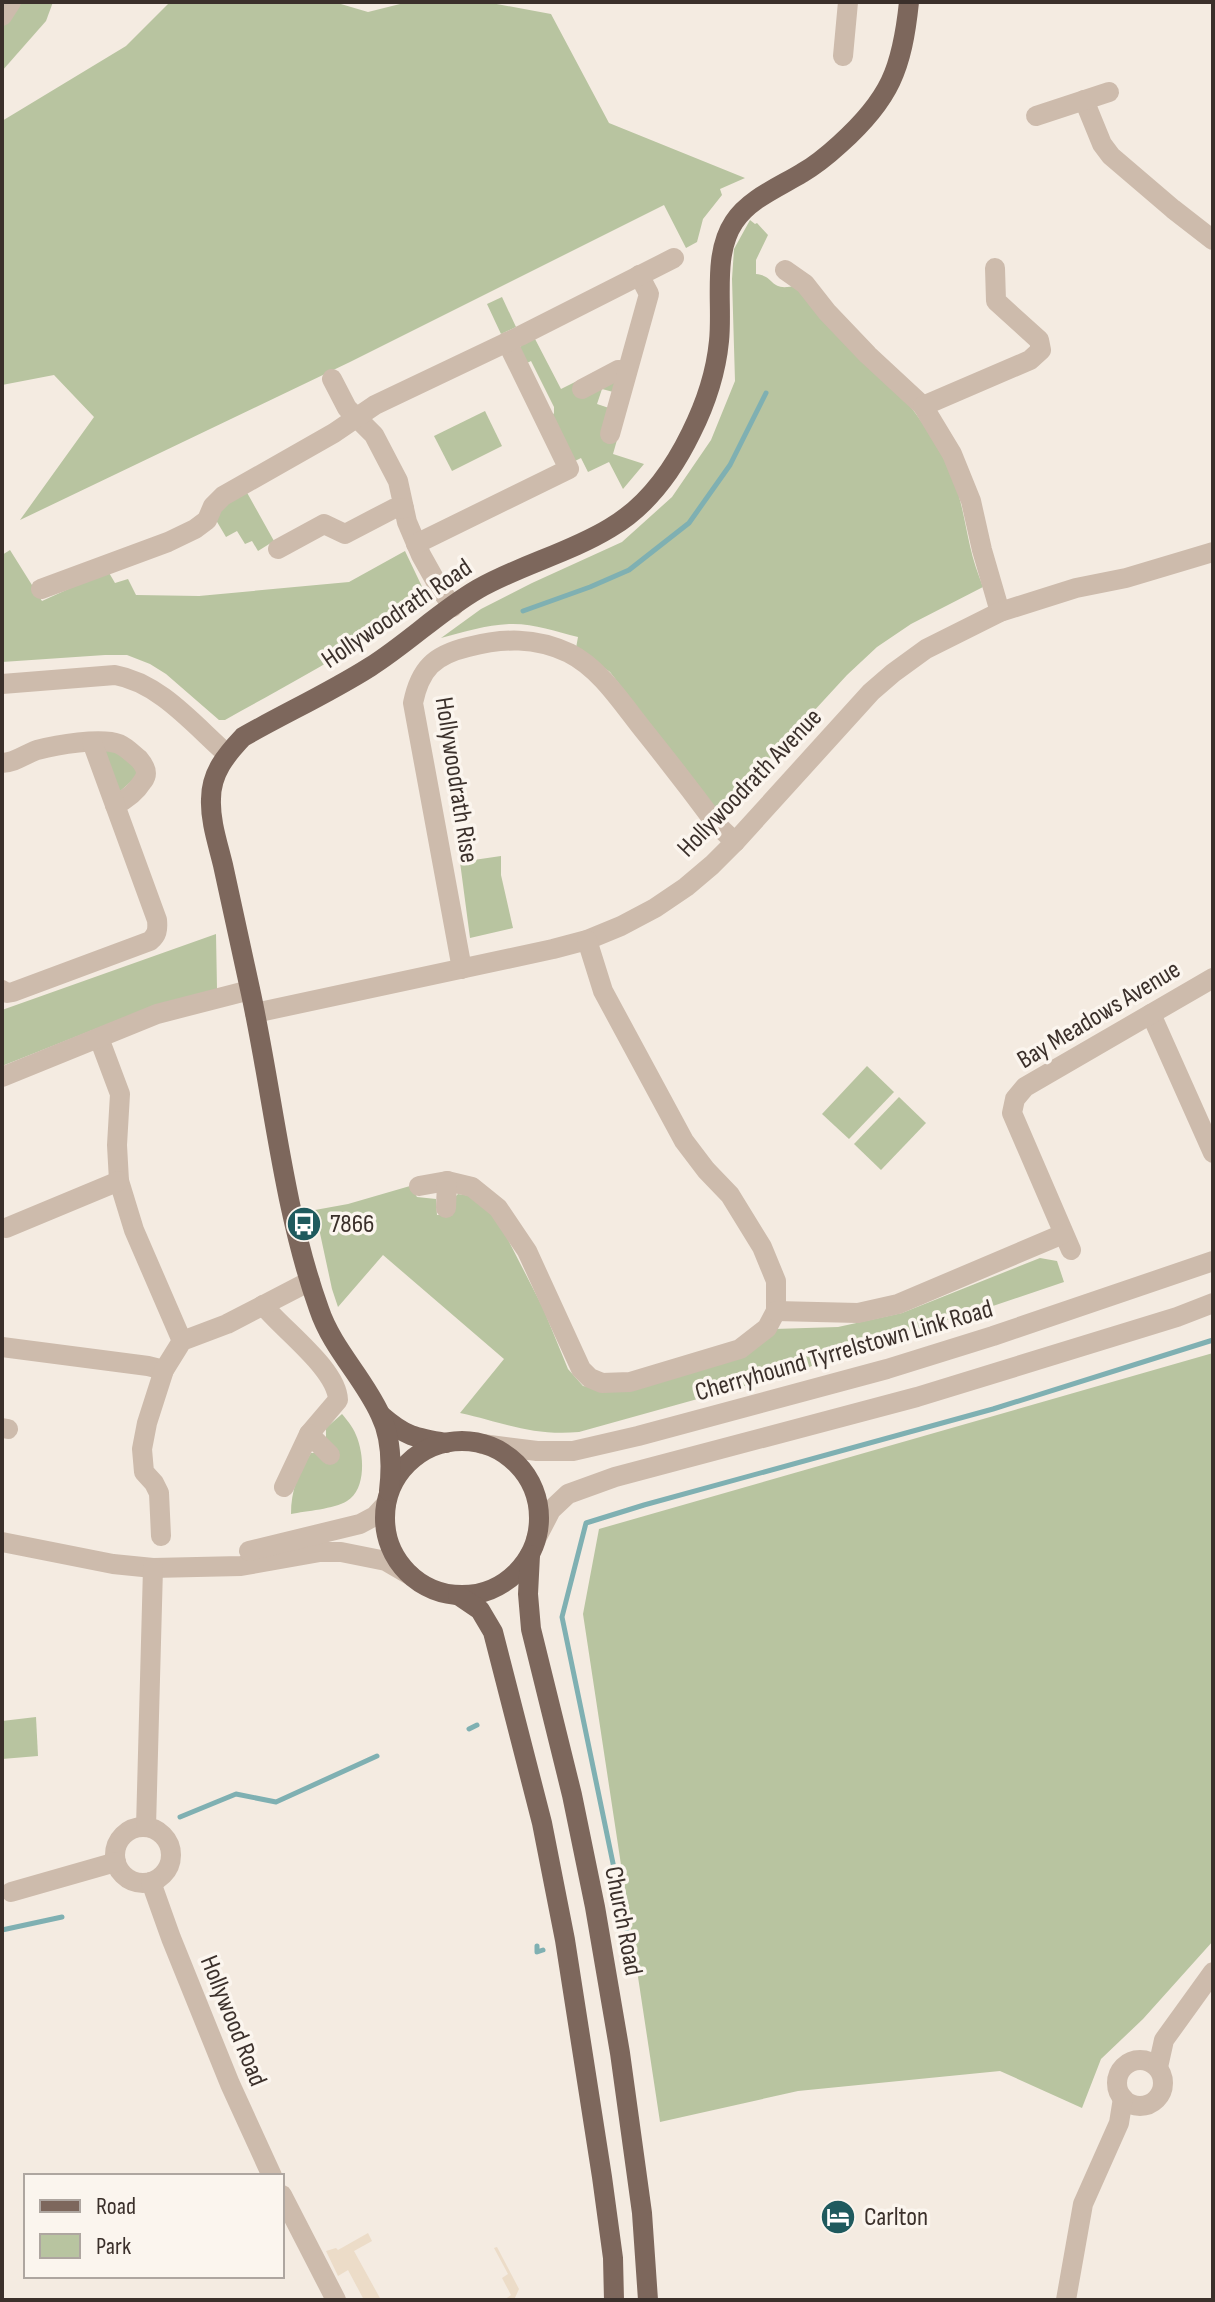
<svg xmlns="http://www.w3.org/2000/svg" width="1215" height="2302" viewBox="0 0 1215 2302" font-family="'Sofia Sans Condensed',sans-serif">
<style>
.green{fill:#b8c4a0}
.plaza{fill:#ecdcc8}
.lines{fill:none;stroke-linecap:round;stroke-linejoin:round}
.stream{stroke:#7fb0b2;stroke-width:5}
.minor{stroke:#cdbbac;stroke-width:20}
.major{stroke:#7d675c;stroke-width:20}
.labels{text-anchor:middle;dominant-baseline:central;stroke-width:7;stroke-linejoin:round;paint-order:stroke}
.street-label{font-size:26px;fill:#3b302b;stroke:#fbf5ee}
.poi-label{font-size:26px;fill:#3b302b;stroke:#fbf5ee;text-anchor:start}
</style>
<rect width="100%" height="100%" fill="#f4ebe1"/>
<g class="green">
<path d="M16 2H53L46 21 2 71V24Z"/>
<path d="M170 2H334L368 12 408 2H486L551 14 609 123 745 178 720 189 722 195 703 219 697 242 686 248 664 205 350 362 20 520 94 417 54 375 2 385V121L126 46Z"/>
<path d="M750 220 755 224 757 223 768 235 756 260V274C776 276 769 293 797 285 853 344 924 404 954 481 962 502 965 524 970 546 973 560 978 574 983 587L911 624 877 647 847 675 719 814 610 672 576 648 578 637C555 631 532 623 509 624 486 625 463 632 441 638L481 609 532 583 622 542 672 497 711 440 735 381 732 279 734 249Z"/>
<path d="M502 297 516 327 501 334 487 304Z"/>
<path d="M534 337 561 389 577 381 614 377 617 393 602 389 597 404 612 409 617 440 613 454 644 464 623 489 609 462 588 472 581 458 573 462 551 418 554 413V407L531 361 525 364 518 351 522 344Z"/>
<path d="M485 411 502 446 452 471 434 436Z"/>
<path d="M245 489 274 541 258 551 252 541 245 544 237 531 226 537 213 515Z"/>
<path d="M10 550 42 601 108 571 115 583 128 579 136 595 199 596 349 582 405 551 426 595C364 646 294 681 225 720H219L166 674 150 664 127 655H105L2 662V555Z"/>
<path d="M106 751H115L137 769 136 777 117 794 102 762Z"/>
<path d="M501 856V875L513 928 470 938 460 862Z"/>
<path d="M216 934 217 989 123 1018 2 1066V1010Z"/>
<path d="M867 1066 894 1092 849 1139 822 1114Z"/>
<path d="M899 1097 926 1123 881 1170 854 1144Z"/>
<path d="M410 1186 417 1197 436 1199 437 1215 450 1214 452 1200 458 1194 471 1196 483 1203 500 1224 543 1308 568 1369 583 1386 614 1391 774 1329 838 1327 902 1313 1040 1258 1057 1261 1064 1282 987 1308 855 1348 802 1370 579 1432C532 1436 505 1423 460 1413L504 1359 383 1255 338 1307 332 1289 315 1210 348 1204Z"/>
<path d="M1213 1353V1941L1143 2019 1101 2059 1082 2108 1000 2071 798 2091 660 2122 583 1614 599 1529Z"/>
<path d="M342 1414C347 1420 353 1427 356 1435 364 1453 367 1489 347 1501 334 1509 306 1511 291 1514 291 1491 298 1472 311 1453H316L326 1437V1428Z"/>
<path d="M36 1717 38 1756 2 1759V1721Z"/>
</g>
<g class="plaza">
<path d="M368 2233 372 2241 354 2251 381 2300H364L348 2270 338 2276 326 2251 336 2248 338 2250Z"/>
<path d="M497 2247 519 2289 514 2300H504L511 2295 502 2278 508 2274 494 2248Z"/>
</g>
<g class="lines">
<g class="stream">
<path d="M523 611 590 587 629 570 689 523 730 465 766 393"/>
<path d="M469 1729 477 1725"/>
<path d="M180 1817 236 1794 276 1802 377 1756"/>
<path d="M2 1930 62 1917"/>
<path d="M627 1931 562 1617 586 1523 644 1505 993 1409 1213 1340"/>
<path d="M537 1946V1952L543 1950"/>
</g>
<g class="minor">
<path d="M2 16 11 2"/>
<path d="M843 56 848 2"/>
<path d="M1084 100 1102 144 1111 156 1173 209 1213 240"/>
<path d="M1036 116 1109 92"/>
<path d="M785 270 805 284 827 312 868 355 923 406 952 454 971 501 982 550 1000 612"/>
<path d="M332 379 347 408 374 435 398 481 407 522 421 555 440 589 453 607"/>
<path d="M582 389 618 370 627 371"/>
<path d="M923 406 1030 360 1041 350 1039 340 996 301 995 268"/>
<path d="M610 434 649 294 639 275"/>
<path d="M416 544 569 469 507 342"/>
<path d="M278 549 324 524 345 534 393 509 404 508"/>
<path d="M41 589 168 542 195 529 207 520 213 506 223 496 334 433 375 405 520 336 674 258"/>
<path d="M2 684 115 675C160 683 194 725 227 754"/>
<path d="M2 763C15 763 25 754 37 750 56 745 101 737 119 744 126 747 133 754 139 759 145 766 149 773 143 781 136 792 126 800 115 805"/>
<path d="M462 969 413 703C420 669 434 655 468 647 503 638 535 637 569 653 601 669 623 705 645 732 669 762 693 793 716 824L735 842"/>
<path d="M2 990 7 993 13 992 150 941C157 935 158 930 157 920L92 742"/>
<path d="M255 1013 553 949 587 940 621 926 655 908 686 887 712 865 735 842 871 692 893 673 926 649 1000 612 1076 588 1126 578 1213 552"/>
<path d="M1151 1014 1213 1153"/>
<path d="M99 1038 120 1094 117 1145 119 1181 134 1230 182 1341"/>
<path d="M2 1077 157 1014 250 990"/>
<path d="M419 1186 447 1181 472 1187 498 1208 527 1251 581 1369 590 1378 602 1383 630 1382 740 1349 767 1328 776 1311V1281L762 1247 730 1195 706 1170 684 1141 603 991 587 940"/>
<path d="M446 1208 447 1181"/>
<path d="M6 1228 119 1181"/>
<path d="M1071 1250 1012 1113 1015 1099 1025 1087 1213 978"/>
<path d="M263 1305C283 1330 337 1369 338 1400L309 1434 284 1487"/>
<path d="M776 1311 858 1313 898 1304 1063 1234"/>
<path d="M2 1347 148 1366 164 1370"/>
<path d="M2 1428 8 1429"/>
<path d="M309 1434 330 1455"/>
<path d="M482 1444 537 1451H573L638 1436 887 1369 993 1336 1213 1261"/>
<path d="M161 1536 159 1493 154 1483 144 1472 142 1449 147 1423 164 1370 182 1341 227 1324 310 1281"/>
<path d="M536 1539 551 1510 568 1494 615 1477 917 1397 1177 1317 1213 1303"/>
<path d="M2 1542 113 1564 153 1568 241 1566 320 1552H341L386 1561 410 1575"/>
<path d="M249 1551 360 1524 375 1516 386 1504"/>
<circle cx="143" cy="1855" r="28"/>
<path d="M146 1827 153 1568"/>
<path d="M151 1882 171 1938 230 2084 272 2176"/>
<path d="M11 1892 116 1862"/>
<circle cx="1140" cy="2083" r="23"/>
<path d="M1158 2067 1164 2040 1213 1972"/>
<path d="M282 2195 336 2300"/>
<path d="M1066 2300 1083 2204 1119 2123 1123 2098"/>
</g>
<g class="major">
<path d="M382 1416C405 1436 415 1438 446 1443"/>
<circle cx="462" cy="1518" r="77"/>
<path d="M389 1491C392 1465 392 1438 380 1414 363 1377 332 1348 319 1309 283 1209 273 1094 250 989 241 948 232 907 223 865 218 844 210 821 211 799 211 773 226 755 243 737 285 713 329 693 370 667 408 643 440 611 478 589 520 565 569 553 610 528 646 507 673 470 691 433 705 405 716 372 719 341 723 304 712 255 734 222 749 199 779 187 802 173 816 165 828 155 840 144 890 99 902 69 909 2"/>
<path d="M530 1555 528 1594 531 1629 572 1795 595 1907 620 2053 642 2213 648 2300"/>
<path d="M458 1595 480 1610 493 1632 542 1823 565 1940 602 2177 613 2258 614 2300"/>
</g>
</g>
<defs>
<g id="bus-disc" transform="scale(1.8)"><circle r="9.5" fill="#1f5a5e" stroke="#fbf5ee"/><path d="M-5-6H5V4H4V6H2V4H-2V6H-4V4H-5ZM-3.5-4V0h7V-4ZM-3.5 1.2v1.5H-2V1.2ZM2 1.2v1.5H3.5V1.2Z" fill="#fff"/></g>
<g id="hotel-disc" transform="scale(1.8)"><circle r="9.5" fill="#1f5a5e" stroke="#fbf5ee"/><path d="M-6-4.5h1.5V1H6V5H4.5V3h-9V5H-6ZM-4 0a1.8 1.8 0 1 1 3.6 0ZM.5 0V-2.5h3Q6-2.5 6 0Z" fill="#fff"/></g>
</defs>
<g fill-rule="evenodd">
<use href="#bus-disc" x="304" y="1224"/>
<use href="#hotel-disc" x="838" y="2217"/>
</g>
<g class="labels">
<g class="street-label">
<text transform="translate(397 614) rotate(-34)">Hollywoodrath Road</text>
<text transform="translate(456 780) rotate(81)">Hollywoodrath Rise</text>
<text transform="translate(750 783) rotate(-46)">Hollywoodrath Avenue</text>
<text transform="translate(1099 1015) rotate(-31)">Bay Meadows Avenue</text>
<text transform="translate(844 1351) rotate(-16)">Cherryhound Tyrrelstown Link Road</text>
<text transform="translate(623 1921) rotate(79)">Church Road</text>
<text transform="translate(233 2021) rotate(68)">Hollywood Road</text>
</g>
<g class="poi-label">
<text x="330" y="1224">7866</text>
<text x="864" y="2217">Carlton</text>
</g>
</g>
<rect width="1215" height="2302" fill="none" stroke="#3b302b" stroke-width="8"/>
<rect x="24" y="2174" width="260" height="104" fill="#fbf5ee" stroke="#aea6a0" stroke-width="2"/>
<rect x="40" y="2200" width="40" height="12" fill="#7d675c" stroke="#aea6a0" stroke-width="2"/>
<text x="96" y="2214" font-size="24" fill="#3b302b">Road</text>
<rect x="40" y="2234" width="40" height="24" fill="#b8c4a0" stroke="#aea6a0" stroke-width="2"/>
<text x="96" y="2254" font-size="24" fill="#3b302b">Park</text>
</svg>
